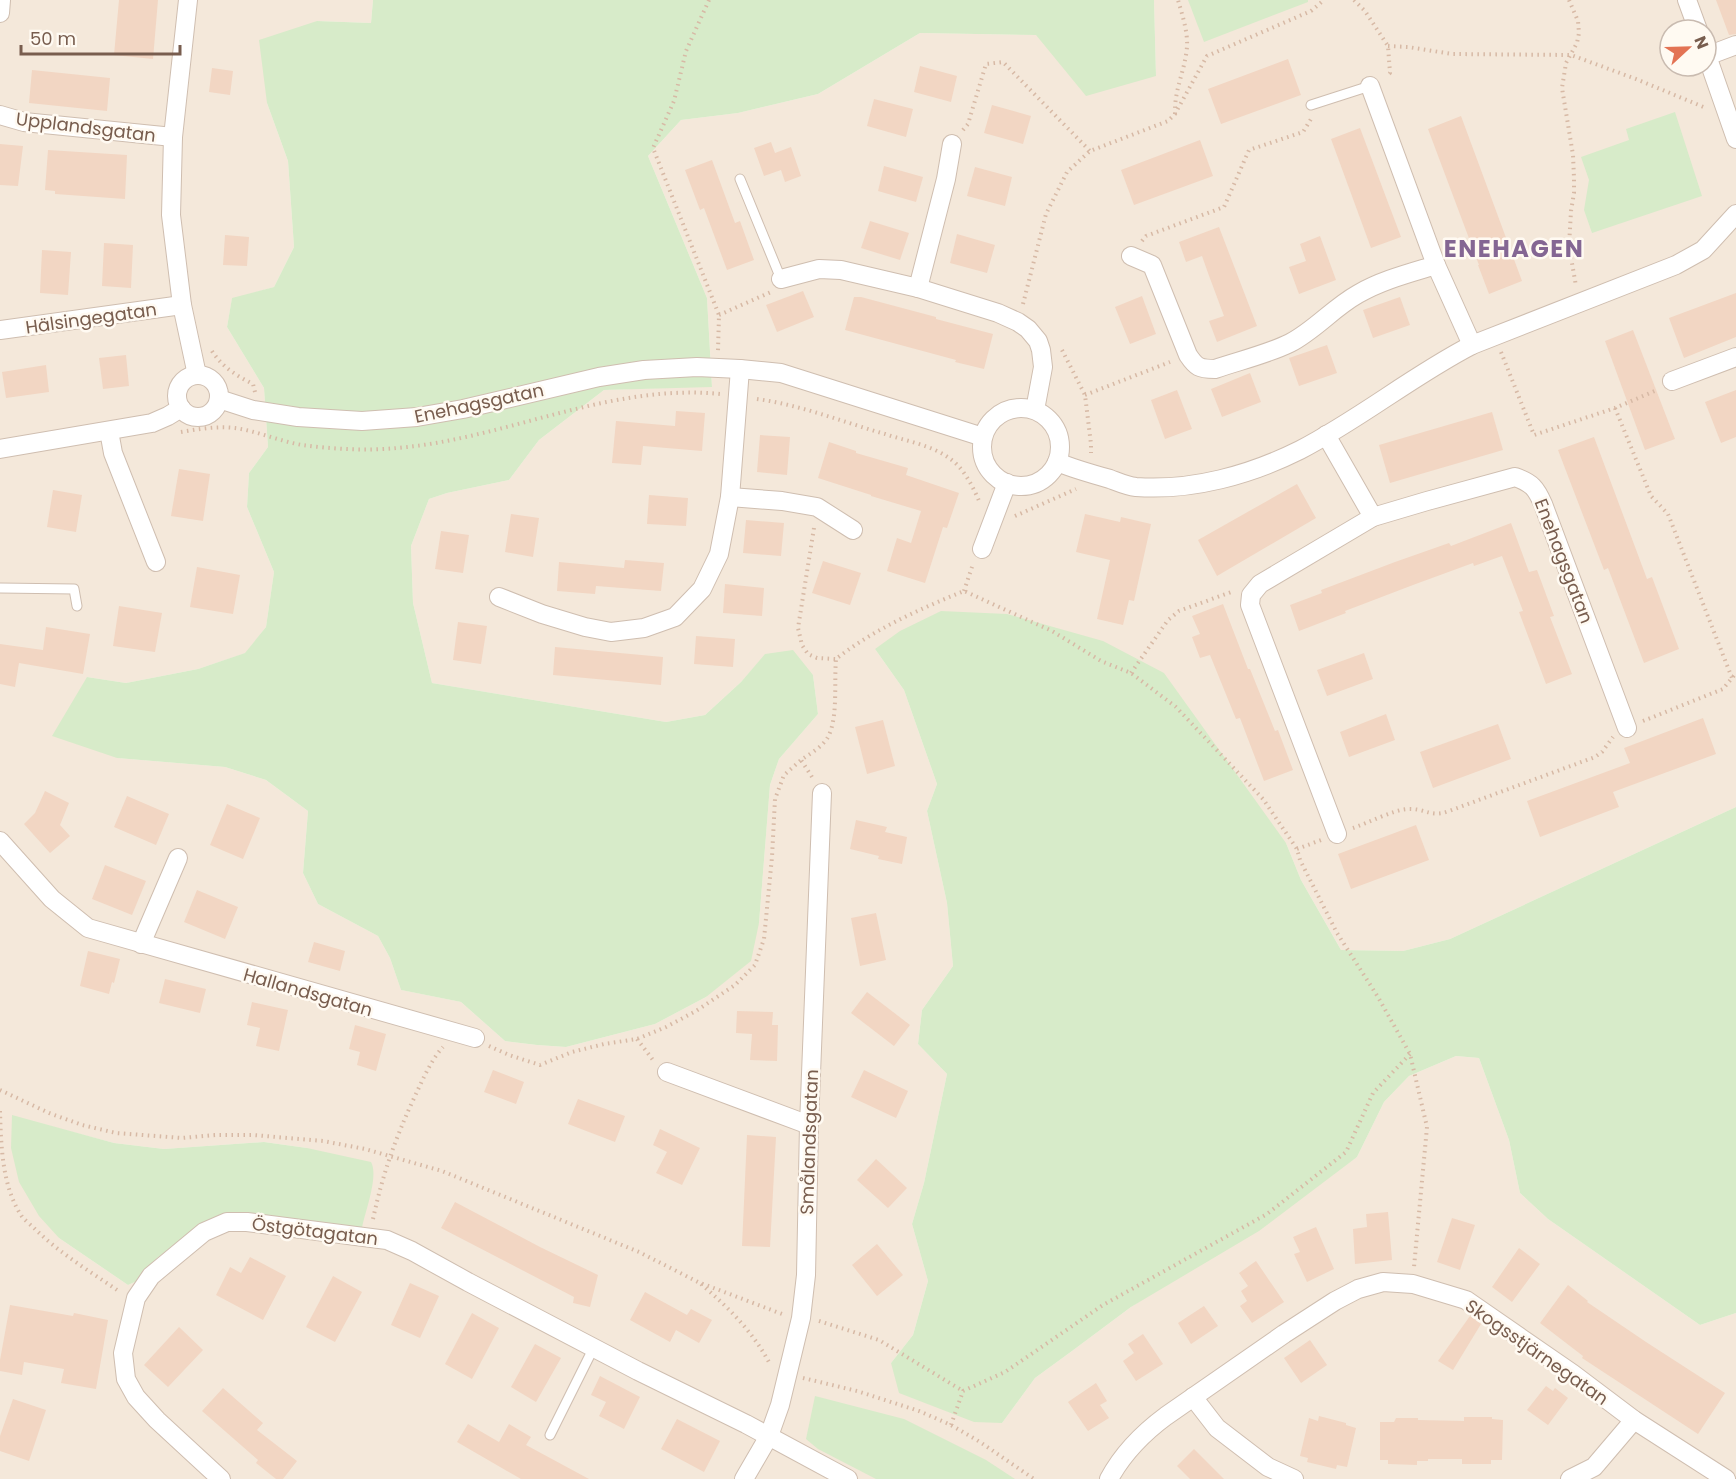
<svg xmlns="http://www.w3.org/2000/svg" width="1736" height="1479" viewBox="0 0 1736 1479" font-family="Poppins,sans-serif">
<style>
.residential{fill:#f4e8da;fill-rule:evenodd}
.green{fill:#d7ebc9}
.building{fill:#f2d6c3}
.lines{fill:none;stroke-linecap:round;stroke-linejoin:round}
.service-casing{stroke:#cfbeb0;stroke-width:11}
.minor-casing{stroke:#cfbeb0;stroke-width:20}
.path{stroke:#d7b9a5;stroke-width:4;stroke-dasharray:1.5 4.5;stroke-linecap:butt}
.service{stroke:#fff;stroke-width:9}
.minor{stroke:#fff;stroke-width:18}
.labels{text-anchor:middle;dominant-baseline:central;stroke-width:5;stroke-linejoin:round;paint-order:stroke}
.street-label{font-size:18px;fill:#785d4e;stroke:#fffaf2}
.district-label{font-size:24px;font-weight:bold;letter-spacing:1.5px;fill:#846693;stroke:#fffaf2}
</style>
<rect width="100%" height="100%" fill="#fcf6eb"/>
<path class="residential" d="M0 0H373L371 23 317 21 267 103 288 161 294 247 274 287 232 299 227 327 264 388 268 447 249 473 247 507 274 572 266 627 246 653 198 669 126 683 87 677 117 758 225 767 266 780 308 811 303 873 318 904 378 936 390 958 401 990 461 1002 505 1041 537 1045 566 1047 655 1024 706 997 759 923 770 785 779 759 818 714 813 675 766 654 741 682 705 715 666 722 432 683 413 603 411 546 429 499 447 493 509 480 539 440 604 390 712 386 707 298 648 156 681 120 738 113 818 94 920 33 1036 35 1156 76 1154 0H1736V807L1450 939 1403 951 1341 950 1301 880 1286 843 875 649 904 690 937 784 927 811 947 903 953 966 922 1010 918 1044 947 1074 924 1183 912 1224 928 1281 913 1335 891 1363 1002 1423 1035 1378 1072 1351 1131 1307 1357 1157 1384 1102 1409 1076 1456 1056 1479 1058 1509 1140 1520 1193 1548 1219 1700 1325 1736 1313V1479H0ZM1670 30H1706V66H1670ZM12 1116 114 1143 164 1149 264 1142 307 1148 157 1258 137 1281 128 1285 59 1238Z"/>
<g class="green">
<path d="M373 0H1154L1156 76 1086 96 1036 35 920 33 818 94 738 113 681 120 648 156 707 298 712 387 604 390 539 440 509 480 447 493 429 499 411 546 413 603 432 683 666 722 705 715 741 682 765 654 793 650 813 675 818 714 779 759 770 785 759 923 751 961 706 997 655 1024 566 1047 537 1045 505 1041 461 1002 401 990 390 958 378 936 318 904 303 873 308 811 266 780 225 767 117 758 52 736 87 677 126 683 198 669 245 653 266 627 274 572 247 507 249 473 268 447 264 388 227 327 232 298 274 287 294 247 288 161 267 103 259 40 317 21 371 23Z"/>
<path d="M1188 0H1308V2L1204 42Z"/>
<path d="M1675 112 1702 196 1592 233 1584 210 1589 180 1581 157 1629 140 1626 129Z"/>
<path d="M941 611 1007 614 1103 641 1164 673 1286 843 1301 880 1341 950 1403 951 1450 939 1736 807V1313L1700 1325 1548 1219 1520 1193 1509 1140 1479 1058 1456 1056 1409 1076 1384 1102 1357 1157 1259 1231 1131 1307 1072 1351 1035 1378 1002 1423 974 1422 899 1393 891 1363 913 1335 928 1281 912 1224 924 1183 947 1074 918 1044 922 1010 953 966 947 903 927 811 937 784 904 690 875 649 900 631Z"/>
<path d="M12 1115 114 1143 164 1149 264 1142 307 1148 371 1162C379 1176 365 1212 362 1228L272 1217 191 1232 157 1258 137 1281 128 1285 59 1238 39 1216 19 1182 11 1148Z"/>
<path d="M815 1396 904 1419 986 1460 1015 1479H876L818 1449 806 1439Z"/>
</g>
<g class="building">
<path d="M119 0H158L153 59 114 55Z"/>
<path d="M1716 0H1736V34L1729 35Z"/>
<path d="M1288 59 1301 95 1221 124 1208 89Z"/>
<path d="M920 66 957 76 951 102 914 92Z"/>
<path d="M212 68 233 71 230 95 209 92Z"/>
<path d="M32 70 110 78 107 111 29 103Z"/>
<path d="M874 99 913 109 906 137 867 126Z"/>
<path d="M992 105 1031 116 1023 144 984 133Z"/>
<path d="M1461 116 1522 281 1489 294 1478 265H1479L1428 129Z"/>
<path d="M1360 128 1401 237 1371 248 1331 139Z"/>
<path d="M1200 140 1213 176 1134 205 1121 170Z"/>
<path d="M771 142 775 153 791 147 801 176 785 182 781 170 764 176 754 148Z"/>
<path d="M0 144 23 146 18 186 0 185Z"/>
<path d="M48 150 127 155 125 199 55 194V191L45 190Z"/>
<path d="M712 160 735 223 740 221 754 260 727 270 704 208 700 210 685 170Z"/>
<path d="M884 166 923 177 916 202 878 191Z"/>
<path d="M975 167 1012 177 1005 206 967 196Z"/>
<path d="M870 221 909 233 900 260 861 248Z"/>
<path d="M1219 227 1257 326 1217 342 1209 321 1224 316 1208 273 1202 256 1186 262 1179 242Z"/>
<path d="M957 234 995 245 987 273 950 263Z"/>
<path d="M225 235 249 237 247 266 223 265Z"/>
<path d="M1320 236 1336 280 1299 294 1289 267 1306 261 1300 244Z"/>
<path d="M104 243 133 245 131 288 102 286Z"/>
<path d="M42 250 71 252 68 295 40 293Z"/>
<path d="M803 291 814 317 777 332 766 305Z"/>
<path d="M1736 293V337L1684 358 1669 318Z"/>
<path d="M1142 296 1156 334 1130 344 1115 307Z"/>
<path d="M854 297H861L936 317V319L993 334 984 369 955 362 956 360 845 330Z"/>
<path d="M1400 297 1410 325 1373 338 1363 310Z"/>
<path d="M1633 330 1675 439 1645 450 1605 341Z"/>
<path d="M1327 345 1337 373 1299 386 1289 358Z"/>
<path d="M126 355 129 386 103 389 99 358Z"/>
<path d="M46 365 49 392 6 398 2 372Z"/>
<path d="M1250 373 1261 402 1222 417 1211 389Z"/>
<path d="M1177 390 1192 429 1165 439 1151 400Z"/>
<path d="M1736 390V437L1721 443 1705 402Z"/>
<path d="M676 411 705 413 702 451 643 446 641 465 612 463 616 421 675 426Z"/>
<path d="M1492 412 1503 450 1390 483 1379 445Z"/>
<path d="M760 435 790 437 787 475 757 472Z"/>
<path d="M1594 437 1647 579 1652 577 1679 649 1644 663 1608 568 1604 570 1558 450Z"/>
<path d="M829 442 856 451V453L908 468 906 475 959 493 947 528 943 527 925 583 887 571 897 538 911 543 921 511 871 496V495L818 478Z"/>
<path d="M179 469 210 474 203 521 171 516Z"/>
<path d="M1297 484 1316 518 1217 576 1198 540Z"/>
<path d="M53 490 82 495 76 532 47 527Z"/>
<path d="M649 495 688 498 686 526 647 524Z"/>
<path d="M511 514 539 518 533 557 505 552Z"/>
<path d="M1085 514 1120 522 1121 517 1151 524 1134 601 1129 600 1123 625 1097 619 1110 560 1076 552Z"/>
<path d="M746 520 784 523 781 556 743 553Z"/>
<path d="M1511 523 1529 572 1537 570 1554 616 1550 617 1572 674 1546 684 1519 612 1523 611 1502 556 1474 566 1473 563 1413 585 1345 611 1346 613 1299 631 1290 605 1322 593 1321 590 1395 562 1449 543 1451 546Z"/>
<path d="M441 531 469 535 463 573 435 569Z"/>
<path d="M625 560 664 563 661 591 596 586 595 594 557 591 559 562 624 568Z"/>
<path d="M823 561 861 573 850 605 812 593Z"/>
<path d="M197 567 240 575 233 614 190 607Z"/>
<path d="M725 584 764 588 762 616 723 613Z"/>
<path d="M1223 604 1248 669H1250L1275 731 1278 730 1293 770 1264 781 1240 718 1236 719 1210 655 1200 658 1192 637 1200 634 1192 616Z"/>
<path d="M119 606 162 613 155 652 113 646Z"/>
<path d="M458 622 487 626 481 664 453 660Z"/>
<path d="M46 627 90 634 83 674 19 663 15 687 0 684V644L43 650Z"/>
<path d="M696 636 735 639 733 667 694 664Z"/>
<path d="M555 647 663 657 661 685 553 675Z"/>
<path d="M1364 653 1373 679 1327 696 1317 670Z"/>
<path d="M1386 714 1395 740 1349 757 1340 732Z"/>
<path d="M1703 718 1716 754 1613 792 1619 807 1540 837 1527 801 1630 763 1624 748Z"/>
<path d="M883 720 895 766 867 774 855 727Z"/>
<path d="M1498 724 1511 759 1433 788 1420 752Z"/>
<path d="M45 791 69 803 60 825 70 836 50 853 24 824 35 813Z"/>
<path d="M127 796 169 814 156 845 114 827Z"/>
<path d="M227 804 260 818 243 859 210 845Z"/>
<path d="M856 820 887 827 885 832 907 837 902 864 878 859 879 856 850 849Z"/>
<path d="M1416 825 1429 860 1351 889 1338 854Z"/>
<path d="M105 865 146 881 132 915 92 899Z"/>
<path d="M197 890 238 907 225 939 184 922Z"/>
<path d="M876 913 886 960 860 966 851 918Z"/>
<path d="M314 942 345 951 340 971 308 962Z"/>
<path d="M88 951 120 959 114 983 112 982 109 994 80 986Z"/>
<path d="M165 979 206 989 200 1013 159 1003Z"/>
<path d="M867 992 910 1025 894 1046 851 1013Z"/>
<path d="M252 1002 288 1010 279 1051 256 1046 260 1028 247 1025Z"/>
<path d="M737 1011 773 1012 772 1025H778L777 1061 750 1060 752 1034 736 1033Z"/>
<path d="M355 1025 386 1034 376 1071 357 1065 360 1052 349 1049Z"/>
<path d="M493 1070 524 1082 516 1104 484 1092Z"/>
<path d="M864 1070 908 1091 896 1118 851 1097Z"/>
<path d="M578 1099 625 1116 615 1142 568 1124Z"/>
<path d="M660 1129 700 1148 682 1185 656 1173 667 1152 653 1145Z"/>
<path d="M747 1135 776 1137 770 1247 742 1246Z"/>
<path d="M876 1159 907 1188 888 1208 857 1180Z"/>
<path d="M455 1202 540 1247 598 1275 590 1307 573 1303 574 1297 441 1228Z"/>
<path d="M1388 1212 1392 1260 1355 1264 1353 1229 1367 1227 1366 1214Z"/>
<path d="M1452 1218 1475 1225 1460 1270 1437 1262Z"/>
<path d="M1316 1227 1334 1269 1307 1282 1294 1254 1300 1252 1293 1237Z"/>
<path d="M877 1244 903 1275 877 1296 852 1265Z"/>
<path d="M1519 1248 1540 1264 1512 1302 1492 1287Z"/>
<path d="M250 1257 286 1276 263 1320 216 1295 230 1267 241 1273Z"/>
<path d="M1256 1261 1284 1302 1252 1323 1240 1306 1247 1301 1241 1291 1248 1286 1239 1273Z"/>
<path d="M333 1276 362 1292 335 1342 306 1327Z"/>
<path d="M410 1283 439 1296 420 1338 391 1325Z"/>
<path d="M1568 1285 1588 1301 1587 1302 1646 1342 1725 1393 1698 1434 1582 1358 1583 1356 1540 1323Z"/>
<path d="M645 1292 687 1315 691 1309 712 1320 699 1343 676 1330 670 1342 630 1320Z"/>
<path d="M10 1305 73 1316 74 1313 108 1320 96 1389 61 1383 64 1369 24 1362 22 1375 0 1371V1360Z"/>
<path d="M1204 1306 1218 1326 1191 1344 1178 1323Z"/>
<path d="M472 1313 499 1328 472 1379 445 1364Z"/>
<path d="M1470 1316 1481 1324 1453 1370 1438 1361Z"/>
<path d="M179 1327 203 1350 168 1387 144 1365Z"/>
<path d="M1143 1334 1163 1364 1136 1381 1123 1361 1134 1353 1128 1344Z"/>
<path d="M1310 1340 1327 1365 1301 1383 1284 1358Z"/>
<path d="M535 1344 561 1358 536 1402 511 1387Z"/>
<path d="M600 1376 640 1397 624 1429 599 1416 606 1402 591 1395Z"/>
<path d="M1096 1383 1107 1401 1100 1405 1109 1418 1088 1431 1068 1402Z"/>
<path d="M1546 1386 1553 1391 1555 1388 1568 1398 1548 1425 1527 1410Z"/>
<path d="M223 1388 263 1423 257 1430 297 1461 283 1479H276L256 1463 258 1460 202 1411Z"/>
<path d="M13 1399 46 1410 29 1461 0 1451V1436Z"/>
<path d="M1319 1416 1346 1423V1425L1356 1428 1347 1467 1337 1465 1336 1469 1307 1462 1308 1458 1300 1456 1309 1418 1318 1421Z"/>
<path d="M1464 1417H1492V1419L1503 1420 1502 1460H1491V1464H1462V1459H1428V1461H1417V1465L1388 1464V1460H1380V1422H1394L1396 1418H1418V1420L1464 1421Z"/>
<path d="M677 1419 720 1441 704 1472 661 1449Z"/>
<path d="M468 1424 499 1442 509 1424 531 1437 526 1445 589 1479H521L457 1442Z"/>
<path d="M1194 1449 1224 1479H1190L1177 1466Z"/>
</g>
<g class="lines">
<g class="service-casing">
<g id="service">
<path d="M1311 105 1370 86"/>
<path d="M740 179 781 279"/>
<path d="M0 588 74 589 77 606"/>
<path d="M550 1435 594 1347"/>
</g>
</g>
<g class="minor-casing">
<g id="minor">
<path d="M188 0 173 137 171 215 182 305 197 375"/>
<path d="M1687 0 1698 30"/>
<path d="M0 13 1 0"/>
<path d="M1706 53 1736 139"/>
<path d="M1707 56 1736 45"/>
<path d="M1370 86 1436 265 1472 345"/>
<path d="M0 115 24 122 173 137"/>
<path d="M1131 256 1152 265 1188 355C1196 367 1199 369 1215 369 1238 361 1268 354 1290 343 1315 330 1333 308 1358 294 1382 280 1410 273 1436 265"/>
<path d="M781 279 819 269 841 270 918 288 998 313 1018 322 1028 329 1038 341 1041 350 1043 367 1035 410"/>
<path d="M918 288 946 179 952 144"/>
<path d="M0 330 182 305"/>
<circle cx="198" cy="396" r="21"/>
<path d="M1672 381 1736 357"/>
<path d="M219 399 253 410 298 417 362 421 417 417 463 409 599 377 644 370 697 367 740 369 781 373 983 437"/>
<circle cx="1021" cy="447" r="39"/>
<path d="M109 431 113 453 156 562"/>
<path d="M1326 435 1373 517"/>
<path d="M0 449 152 423 168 416 181 408"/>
<path d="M1057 462C1074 469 1092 474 1110 479 1118 482 1127 486 1136 487 1192 491 1250 475 1300 450 1360 419 1412 376 1472 345L1676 265 1703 250 1736 214"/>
<path d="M730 497 782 501 817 507 853 530"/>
<path d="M982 549 1007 483"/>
<path d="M499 597 542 614 585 627 611 632 644 628 675 617 702 589 719 554 730 497 740 369"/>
<path d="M1337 834 1250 605 1251 595 1260 584 1373 517 1427 501 1515 477C1532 483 1536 488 1543 504L1627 728"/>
<path d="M0 841 52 899 88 928 475 1038"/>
<path d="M141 944 178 858"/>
<path d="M667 1072 809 1125"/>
<path d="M1193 1397 1217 1428 1268 1467 1294 1479"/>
<path d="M221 1479 157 1420 136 1397 126 1379 123 1353 136 1298 151 1276 204 1232 227 1222H247L387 1240 412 1251 468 1282 638 1371 746 1424 848 1479"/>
<path d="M744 1479 769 1436 780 1405 801 1318 806 1275 809 1125 822 793"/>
<path d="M1109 1479C1123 1453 1143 1433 1166 1416L1284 1334 1335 1301 1358 1289 1383 1282 1413 1284 1466 1300 1573 1374 1634 1420 1726 1479"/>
<path d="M1570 1479 1594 1467 1634 1420"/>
</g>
</g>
<g class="path">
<path d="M709 0 686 51 674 101 653 148 719 315 718 351"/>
<path d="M1354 0 1365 11 1388 46 1390 73 1386 76"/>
<path d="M1569 0 1578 21 1579 33 1577 43 1566 63 1562 88 1573 155 1574 178V193L1571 211 1569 246 1576 286"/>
<path d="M1388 46 1408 47 1452 54 1571 55 1636 79 1706 108"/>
<path d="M1175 114C1174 90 1185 71 1187 47 1188 32 1182 14 1178 0"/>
<path d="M963 130 968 124 986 64 1003 62 1090 151"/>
<path d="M1142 241 1146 236 1224 207 1249 150 1303 132 1311 119"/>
<path d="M1023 304 1046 214 1067 172 1090 151 1168 121 1175 114 1207 56 1311 11 1324 0"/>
<path d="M719 315 771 292"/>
<path d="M1062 350 1085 395 1091 444V453"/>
<path d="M212 351C222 367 237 376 253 384L255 392"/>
<path d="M1501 352 1534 435 1615 408 1657 390"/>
<path d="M1085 395 1170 362"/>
<path d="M757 399C801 405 843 422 885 434 906 441 931 445 949 458 964 468 973 487 980 503"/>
<path d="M1615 408 1651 496 1668 514 1732 678"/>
<path d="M181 432C199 429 217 426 235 428 257 431 279 441 302 445 331 449 368 451 397 448 506 439 609 383 720 394"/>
<path d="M1015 516 1076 489"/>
<path d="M814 528 798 628 802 645 808 654 817 658 836 659"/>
<path d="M964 591 973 564"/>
<path d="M1131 673 1168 620 1179 611 1234 591"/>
<path d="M1643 721 1723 689 1736 673"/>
<path d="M812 777 801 760C811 753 824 746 829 735 838 715 834 682 836 659 874 629 920 609 964 591L1052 631 1101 661 1131 673 1176 707 1263 799 1297 849 1300 860 1337 933 1378 997 1410 1054 1427 1127 1414 1267"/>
<path d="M1353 828C1368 823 1393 810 1407 809 1425 808 1431 818 1449 811L1595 757 1602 752 1613 737"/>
<path d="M1297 849 1321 840"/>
<path d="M637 1039 653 1060"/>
<path d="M489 1046 509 1055 540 1065 572 1052 604 1044 637 1039 666 1027 696 1011 735 985 755 965 764 939 772 857 775 799 784 775 801 760"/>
<path d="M0 1090 49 1113 82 1125 116 1133 182 1138 215 1135H253L323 1141 365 1149 442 1171 639 1252 698 1282 782 1314"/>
<path d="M0 1111C1 1145 2 1186 21 1215 24 1220 30 1224 34 1228 59 1253 91 1272 120 1292"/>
<path d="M373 1219C383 1173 395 1139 415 1096 423 1079 431 1060 443 1047"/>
<path d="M701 1284C729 1308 753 1332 770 1364"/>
<path d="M819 1321 879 1340 963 1391"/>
<path d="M803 1378 857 1391 919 1411 951 1425 980 1442 1034 1479"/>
<path d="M951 1425 963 1391 1005 1372 1103 1305 1267 1214 1346 1152 1373 1093 1410 1054"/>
</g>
<use href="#service" class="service"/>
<use href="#minor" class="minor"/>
</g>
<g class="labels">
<g class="street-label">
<text transform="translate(86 127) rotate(7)">Upplandsgatan</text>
<text transform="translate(91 318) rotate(-8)">Hälsingegatan</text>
<text transform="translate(479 403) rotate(-12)">Enehagsgatan</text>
<text transform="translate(1564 561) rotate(69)">Enehagsgatan</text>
<text transform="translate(308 992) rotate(16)">Hallandsgatan</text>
<text transform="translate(809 1142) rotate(-88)">Smålandsgatan</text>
<text transform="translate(315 1231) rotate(7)">Östgötagatan</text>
<text transform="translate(1537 1352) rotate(35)">Skogsstjärnegatan</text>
</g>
<g class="district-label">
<text x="1514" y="248">ENEHAGEN</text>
</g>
</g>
<g transform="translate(1688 48) rotate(68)"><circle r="28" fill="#fffaf2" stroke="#c9bbb0" stroke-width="1.5"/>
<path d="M0-4.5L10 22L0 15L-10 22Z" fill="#e37354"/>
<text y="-9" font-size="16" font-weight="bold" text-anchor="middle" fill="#785d4e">N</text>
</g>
<path d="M21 45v9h159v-9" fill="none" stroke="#785d4e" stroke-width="3"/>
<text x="30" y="45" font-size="18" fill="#785d4e" stroke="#fffaf2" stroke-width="4.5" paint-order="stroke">50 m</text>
</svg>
